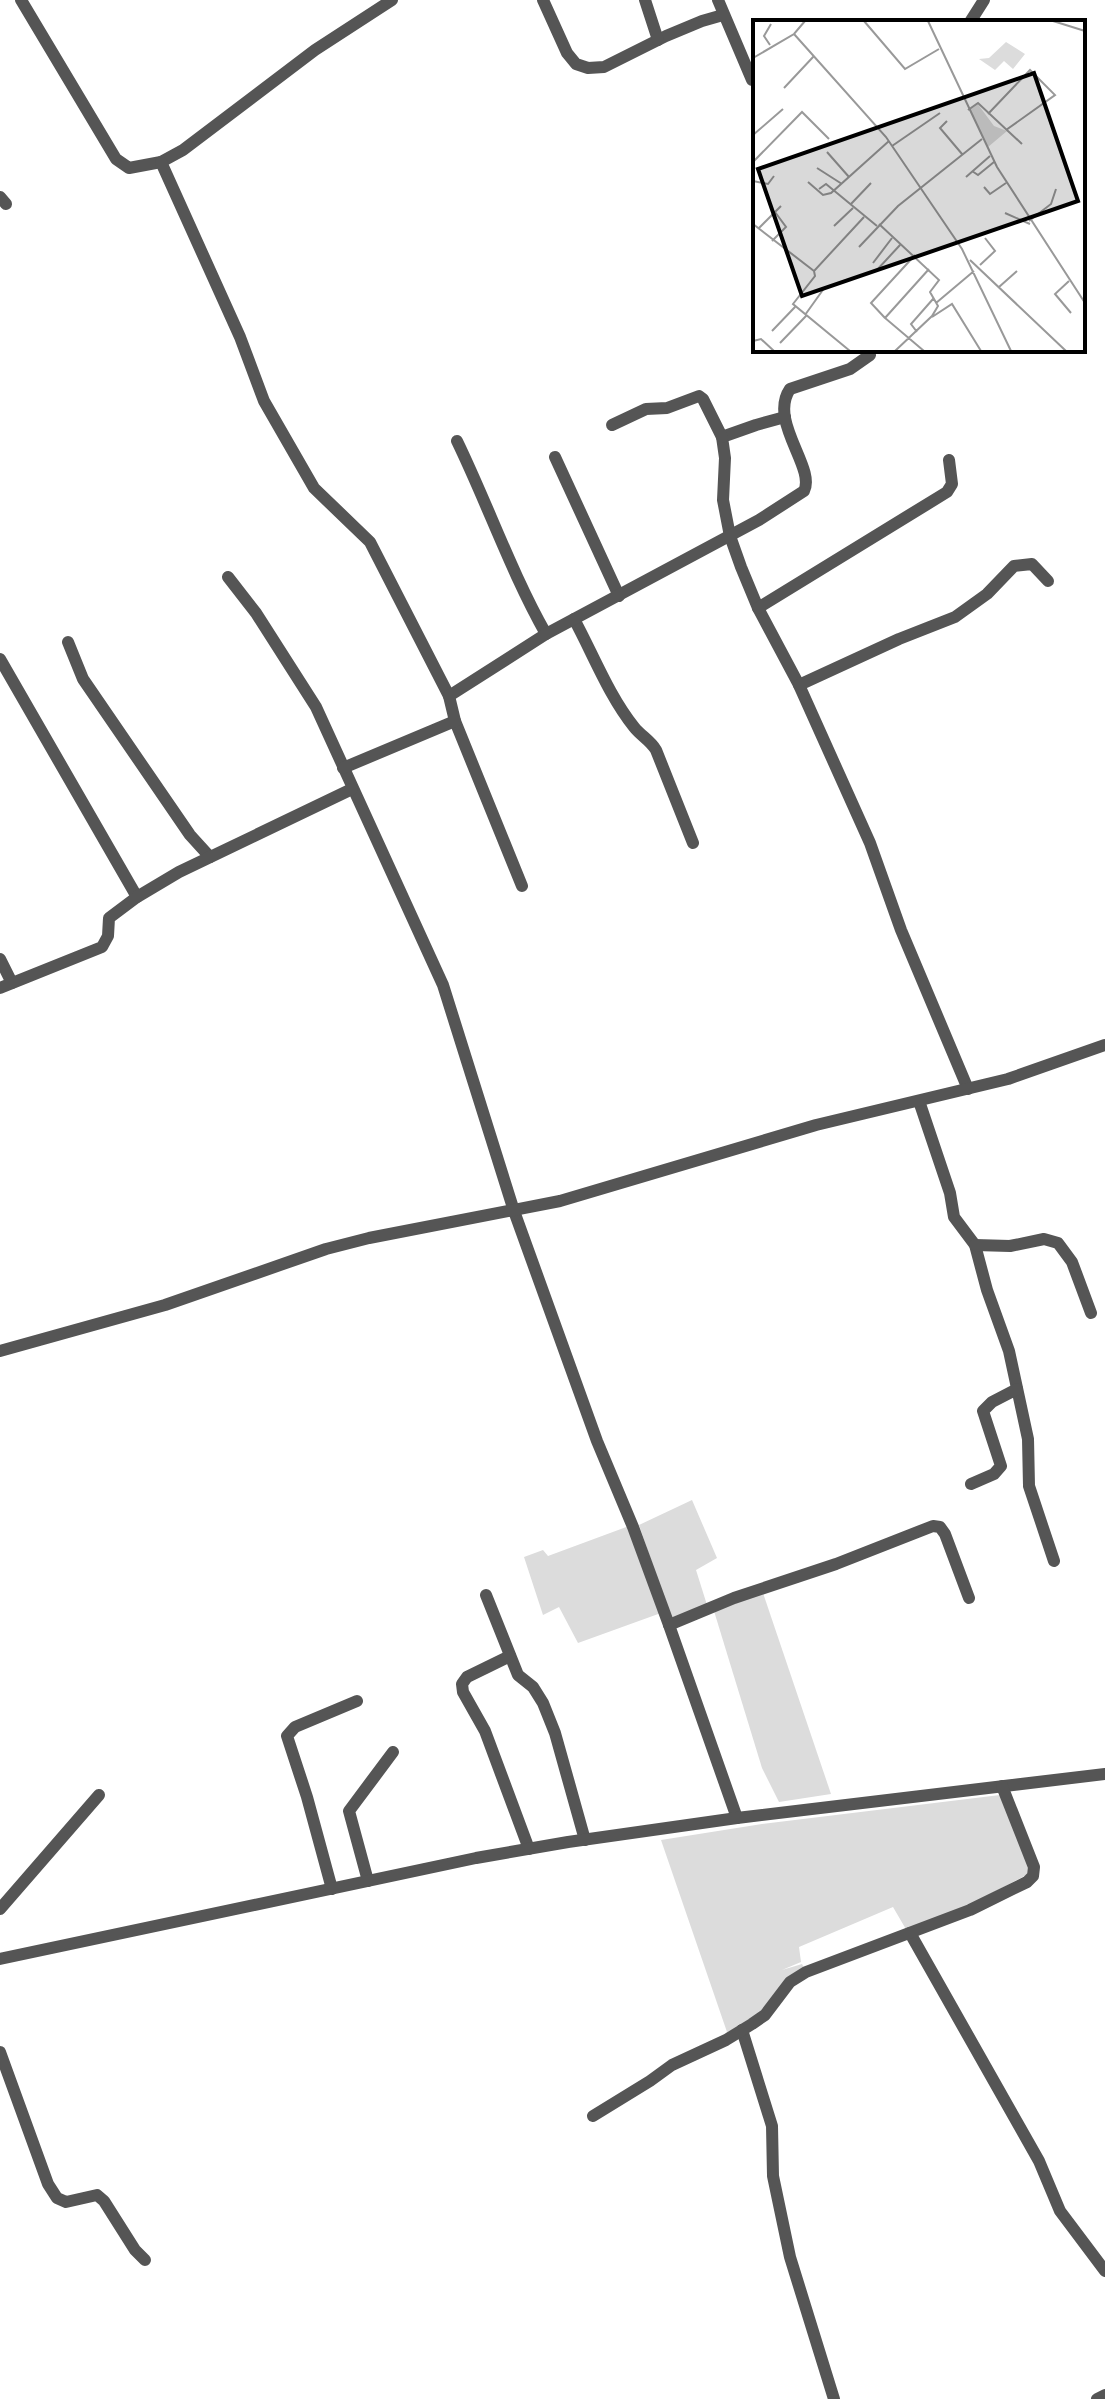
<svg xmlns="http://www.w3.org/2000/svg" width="1105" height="2399" viewBox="0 0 1105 2399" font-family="Signika,sans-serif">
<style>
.green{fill:#dcdcdc}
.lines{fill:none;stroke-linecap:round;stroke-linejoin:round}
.minor{stroke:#555;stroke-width:12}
.inset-road{fill:none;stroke:#999;stroke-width:2}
.view{fill:#000;fill-opacity:0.15;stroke:#000;stroke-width:4}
.inset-edge{fill:none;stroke:#000;stroke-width:4}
</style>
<rect width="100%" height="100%" fill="#fff"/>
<g class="green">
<path d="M692 1500 717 1558 696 1570 707 1605 672 1621 639 1525Z"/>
<path d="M629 1526 661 1613 578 1643 559 1607 543 1615 524 1557 543 1550 548 1556Z"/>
<path d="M763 1593 831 1794 779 1802 762 1768 714 1611Z"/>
<path d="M1000 1795 1029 1869 1028 1874 957 1912 907 1931 893 1907 799 1947 801 1962 782 1970 802 1964 804 1968 749 2023 727 2032 661 1840 762 1824Z"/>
</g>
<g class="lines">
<g class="minor">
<path d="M21 0 116 159 129 168 161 162 183 150 315 50 392 0"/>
<path d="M543 0 567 53 576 64 588 68 604 67 666 36 702 21 723 15"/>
<path d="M645 0 658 40"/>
<path d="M718 0 752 80"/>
<path d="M970 22 984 0"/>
<path d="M161 162 240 337 264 401 314 488 370 542 449 696"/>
<path d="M0 197 6 204"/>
<path d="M785 417 756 425 722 437 725 458 723 500 730 536 741 567 758 608 799 685 870 843 901 930 968 1089"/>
<path d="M612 425 646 409 667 408 699 396 703 399 722 437"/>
<path d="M457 441C488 505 511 572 546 634"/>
<path d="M555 457 619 596"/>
<path d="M228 577 256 613 316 707 443 985 514 1211 597 1441 633 1527 669 1625 737 1818"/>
<path d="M758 608 947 492 952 484 949 460"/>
<path d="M574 619C593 654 609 696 634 727 641 736 650 740 656 750L693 843"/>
<path d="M68 642 83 679 190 835 210 857"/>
<path d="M0 659 137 897"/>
<path d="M799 685 899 639 955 617 987 594 1014 566 1032 564 1048 581"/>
<path d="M455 721 522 886"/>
<path d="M343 768 455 721 449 696 546 634 759 520 804 491C816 468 768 421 790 389L850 369 870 355"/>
<path d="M0 959 12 983"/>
<path d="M0 988 102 947 108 936 109 918 137 897 179 872 352 789"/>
<path d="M919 1101 950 1193 954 1217 975 1245 987 1290 1009 1351 1028 1439 1029 1486 1054 1561"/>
<path d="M975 1245 1010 1246 1044 1239 1058 1243 1072 1262 1091 1313"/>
<path d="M0 1351 165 1305 326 1249 369 1238 560 1201 816 1125 1008 1079 1105 1045"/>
<path d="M971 1484 994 1474 1001 1466 983 1411 992 1402 1017 1389"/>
<path d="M486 1595 518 1675 533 1687 543 1703 555 1733 585 1840"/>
<path d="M669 1625 734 1598 836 1564 933 1526 940 1527 945 1534 969 1598"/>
<path d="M510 1656 467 1677 462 1684 463 1692 485 1731 529 1849"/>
<path d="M368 1881 349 1811 393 1752"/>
<path d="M332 1889 307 1797 287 1736 295 1727 357 1701"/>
<path d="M0 1909 99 1795"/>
<path d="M910 1933 1039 2161 1060 2211 1105 2271"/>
<path d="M0 1959 476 1858 568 1842 737 1818 1105 1774"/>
<path d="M742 2030 772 2126 773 2176 790 2257 834 2399"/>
<path d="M0 2052 48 2184 57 2198 66 2202 97 2195 104 2201 135 2250 145 2260"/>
<path d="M593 2116 650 2081 672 2065 726 2040 752 2024 765 2015 790 1982 806 1972 970 1910 1027 1882 1033 1876 1034 1867 1002 1786"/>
<path d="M1097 2399 1105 2395"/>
</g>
</g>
<g transform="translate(753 20)">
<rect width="332" height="332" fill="#fff"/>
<path d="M253 22 272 34 260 49 251 41 242 50 226 39 236 38ZM224 83 241 106 254 111 235 127 216 89Z" fill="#dcdcdc"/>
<path class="inset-road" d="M111 1 152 49 186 29M175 1 244 147 332 283M300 1 332 11M41 14 133 117 209 229 258 331M17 25 11 16 18 4M0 38 41 14 52 1M31 68 61 36M215 90 225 83 269 124M235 94 277 50 302 75 253 110M194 101 187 108 209 134M0 115 30 89M139 126 187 93M74 132 96 157M0 142 49 92 76 119M64 148 89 164M219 151 225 155 241 142M213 157 237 136M0 161 15 164 21 156M55 162 70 175 78 173 136 121M231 167 237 174 253 163M66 169 73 164 124 206M97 185 118 163M252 193 277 204M276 201 298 184 303 169M0 204 61 251M126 204 186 260 177 272 185 286 179 296 142 331M81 206 100 188M6 208 28 186M19 221 33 207 22 192M106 227 145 186 229 119M217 240 313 331M120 243 139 218M227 245 242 231 232 218M123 251 147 225M316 261 302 274 318 293M246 267 264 251M183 283 221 251M52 295 72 267M179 297 199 284 228 331M132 298 118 283 162 235M19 311 42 287M164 312 158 304 180 279M0 321 8 319 21 331M27 323 53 296M97 331 40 284 62 256 61 251 111 197M171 331 132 298 176 249"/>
<path class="view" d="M281 53 325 181 49 276 5 149Z"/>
<rect width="332" height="332" class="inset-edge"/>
</g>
</svg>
